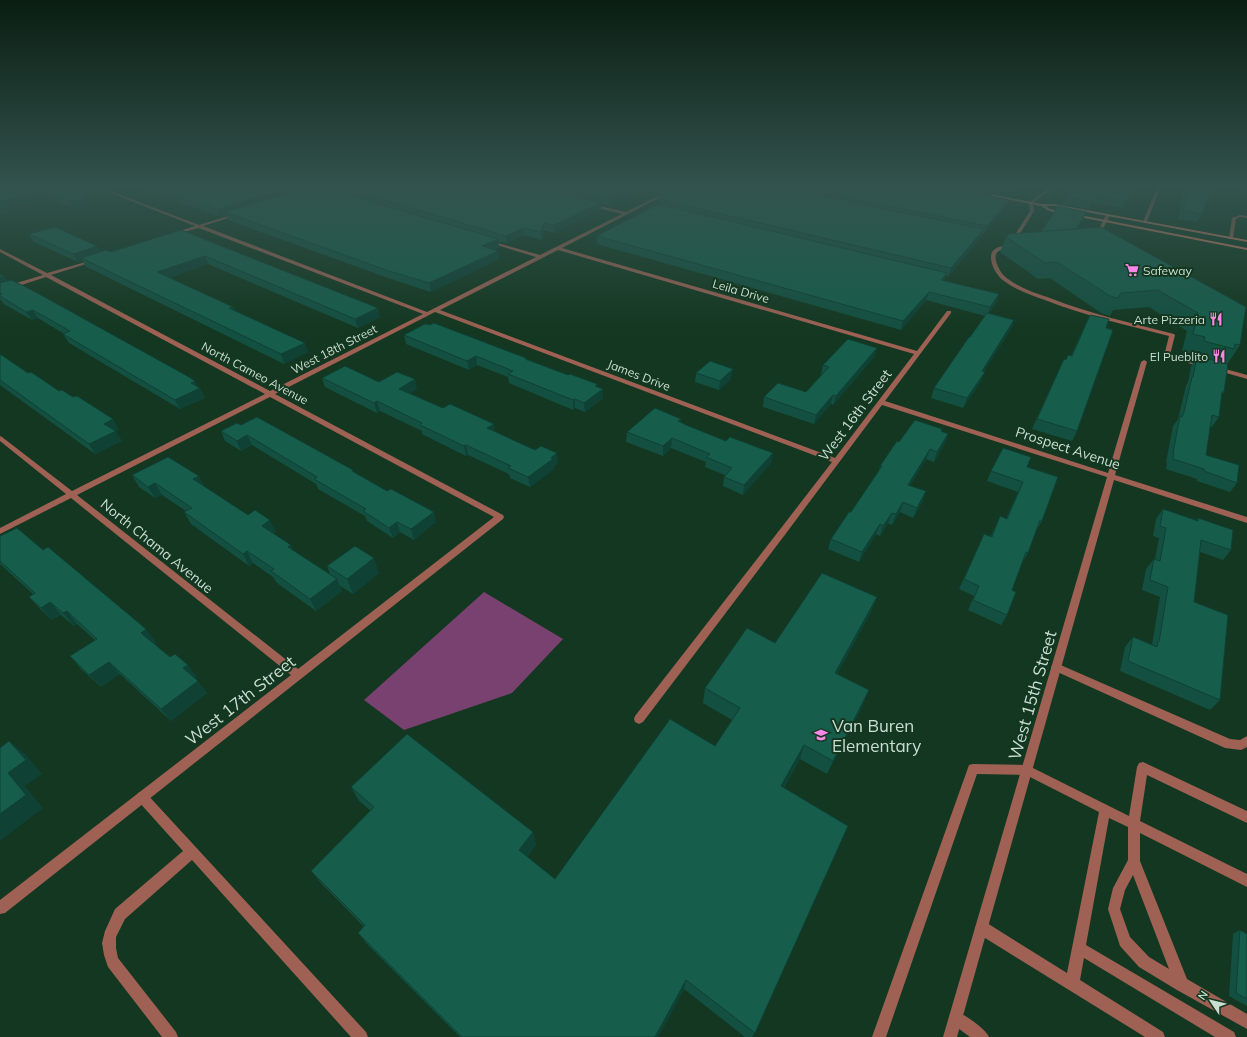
<svg xmlns="http://www.w3.org/2000/svg" width="1247" height="1037" viewBox="0 0 1247 1037" font-family="Mulish,sans-serif">
<style>
.green{fill:#794170}
.lines{fill:none;stroke-linecap:round;stroke-linejoin:round}
.lane{fill:#9e6153;fill-rule:evenodd}
.street{fill:#9e6153;fill-rule:evenodd}
.secondary{fill:#dc7c66;fill-rule:evenodd}
.wall{fill:#135041}
.shaded-wall{fill:#0f4135}
.building{fill:#165d4c;stroke:#0f4135}
.labels{text-anchor:middle;dominant-baseline:central;stroke-width:4;stroke-linejoin:round;paint-order:stroke}
.far-poi-label{font-size:12px;fill:#cbdfd0;stroke:#133720;text-anchor:end}
.far-street-label{font-size:12px;fill:#cbdfd0;stroke:#133720}
.street-label{font-size:14px;fill:#cbdfd0;stroke:#133720}
.near-street-label{font-size:17px;fill:#cbdfd0;stroke:#133720}
.near-poi-label{font-size:17px;fill:#cbdfd0;stroke:#133720;text-anchor:start}
</style>
<rect width="100%" height="100%" fill="#133720"/>
<path class="green" d="M484 592 563 639 512 693 404 730 364 700Z"/>
<g class="lines">
<g class="lane">
<path d="M1031 202 1033 203 1034 211 1015 242H1011V241L1030 211 1029 203Z"/>
<path d="M1108 214 1110 215 1100 235 1101 236 1095 237V236L1106 215Z"/>
<path d="M1240 215 1247 216V218L1240 217 1236 219 1233 238 1229 239 1232 218Z"/>
<path d="M1012 245H1014V247C1004 249 993 249 996 261 998 268 1002 275 1008 279 1020 288 1035 293 1050 298 1090 314 1132 323 1174 334L1175 335 1170 355 1205 364 1206 365 1203 367 1165 357 1164 356 1169 336C1127 325 1085 316 1045 300 1031 295 1016 290 1004 281 997 276 991 266 991 257 991 246 1004 246 1012 245Z"/>
<path d="M1218 367 1247 375V379L1216 370 1215 369Z"/>
<path d="M781 531 785 534 784 536 643 722 639 724 635 722 634 719 635 716 778 532Z"/>
<path d="M1056 663 1230 739 1240 740 1247 736V747L1241 750 1225 748 1053 670 1051 667 1053 664Z"/>
<path d="M1143 762 1247 811V823L1147 775 1140 821 1247 874V887L1140 833V861L1187 979 1247 1014V1029L1177 990 1139 967 1120 946 1108 909 1113 888 1128 860V827L1109 818 1086 945 1234 1032 1236 1037H1215L1084 958 1080 980 1163 1032 1165 1037H1145L977 933 975 928 977 923 982 921 987 923 1067 973 1099 812 1026 775 977 774 886 1037H872L969 765 973 764 1027 765 1129 816 1137 767 1139 763ZM1133 875 1169 969 1149 957 1130 937 1120 909 1125 890Z"/>
<path d="M142 791 146 793 366 1032 368 1037H351L192 860 125 919 116 937V948L118 958 176 1032 178 1037H162L108 967 104 955 102 943 105 931 115 909 183 851 138 801 136 797 138 793Z"/>
<path d="M956 1011C965 1015 985 1028 989 1037H970L951 1023 949 1018 951 1013Z"/>
</g>
<g class="street">
<path d="M95 187H100L199 225 238 213V215L203 226 427 312 536 257 487 242V240L540 255 622 214 590 206V204L626 212 676 187H680L562 248 917 351 947 311H951V313L885 401 1108 473 1141 362 1144 360 1146 361 1147 362 1115 475 1247 517V523L1114 480 957 1037H943L1107 477 882 405 784 536 781 537 777 534 778 532 832 462 435 312 275 394 503 515 504 517 503 519 5 913 0 914V900L291 675 71 498 0 534V528L66 494 0 441V436L2 437 72 491 265 394 46 277 0 292V288L43 275 0 252V249L47 273 96 259V261L51 275 270 391 423 314 199 228 173 235V233L195 226ZM558 250 914 354 835 458 440 310ZM270 397 494 517 298 669 77 495Z"/>
<path d="M1054 187H1059L1047 192 1032 204 1029 203 1045 190Z"/>
<path d="M1157 187H1161L1147 221 1143 222Z"/>
</g>
<path class="secondary" d="M979 192 1042 204H1054L1247 240V242L1054 206H1046L1050 209 1247 248V250L1049 211 1041 206 980 194Z"/>
</g>
<g class="wall">
<path d="M0 187H93L86 205 75 208 47 198 6 208 9 213 0 215Z"/>
<path d="M136 187H325H324H649L609 206 601 204V210L554 233 544 230 542 240 524 235 507 243 498 241 499 247 493 250 499 259 431 292 388 278 228 220 226 215 220 217Z"/>
<path d="M651 187H1019L998 195 992 193 990 197 1009 200 1006 207 984 233H983L981 237 948 277 946 276 944 281 999 294 996 303 989 313 1014 320 1011 329 984 371 981 381 963 408 931 398 934 388 985 316 926 300 901 330 597 244V236L661 205 658 200 659 194 656 195Z"/>
<path d="M1185 187H1211L1202 214 1197 222 1178 219 1181 206H1179Z"/>
<path d="M1131 192 1122 208 1092 203 1089 209 1062 204 1065 197Z"/>
<path d="M1086 212 1083 219 1077 229 1101 227 1240 345 1228 363H1225L1224 364V392L1221 396 1219 417 1212 427 1210 426 1206 455 1237 483 1230 492 1197 481V479L1166 469 1167 463 1166 462 1173 426 1178 419 1186 386 1188 382 1191 366 1195 360 1192 359 1193 354 1182 351 1187 331 1149 307 1113 310 1110 316 1101 313 1050 278 1038 279 1000 252 1006 237 1041 232Z"/>
<path d="M181 230 380 317 358 328 208 264 169 278 233 307 235 311 308 352 284 364 85 266 82 260 78 262 34 242 29 234 97 246 100 252H111Z"/>
<path d="M0 274 3 276 7 281 200 388 205 398 180 409 69 343 63 334H64L38 318 32 320 4 304 0 299Z"/>
<path d="M1090 315 1106 328 1077 431 1072 441 1032 429 1064 359H1066L1071 356Z"/>
<path d="M404 335 526 358 527 359 568 375 597 384V387L603 398 585 412 575 408 573 410 509 383 508 377 477 365 469 370 406 344Z"/>
<path d="M877 348 874 357 833 405 831 404 814 424 763 407 764 397 806 392 822 375 821 374 823 365Z"/>
<path d="M0 354 28 373 59 391 119 429 115 431 122 441 95 454 0 385Z"/>
<path d="M696 373 731 379 719 390 695 382Z"/>
<path d="M322 378 379 382 417 389 410 393 495 432 558 463 554 466V469L530 487 510 478 509 474 468 455 466 456 422 434V431L380 411 377 413 325 387Z"/>
<path d="M681 419 680 423 686 425 726 441 773 453 771 463 743 495 723 486 724 477 725 475 705 467 706 462 671 448 663 456 626 442 627 432Z"/>
<path d="M241 425 353 470 354 473 436 522 414 540 400 532 393 538 367 521 365 516 318 489 316 484 252 445 241 451 225 441 221 431Z"/>
<path d="M941 431 948 434 945 443 934 462 926 459 910 485 923 501 913 518 900 512 892 525 888 523 880 536 876 534 859 562 828 549 831 539 851 512 878 473 880 466 899 442Z"/>
<path d="M1027 467 1042 521 1036 531 1028 553 1022 563 1012 590 1007 615 1001 625 968 610 974 596 959 589 984 534 991 536 1000 516 1006 519 1018 492 987 481 991 471Z"/>
<path d="M132 475 199 476 204 487 248 515 276 532 273 533 294 551 330 574 327 566 379 573 353 594 340 586 342 591 316 611 277 583 273 577 253 563 249 566 191 524 184 512 186 511 162 495 155 498 139 487Z"/>
<path d="M1163 509 1197 520 1198 518 1231 550 1223 560 1200 552 1194 602 1220 700 1210 710 1120 671 1125 647 1133 637 1152 645 1160 597 1142 590 1146 569 1154 559H1155L1159 538 1153 536 1156 519Z"/>
<path d="M0 536 156 642 154 644 170 657 197 677 195 678 207 693 171 721 120 674 101 687 81 669 70 656 95 640 77 624 74 626 61 615 52 620 40 609 29 597 33 594 0 564Z"/>
<path d="M871 612 837 674 863 705 827 774 800 759 784 788 755 1033 752 1037H745L684 989 658 1037H460L367 944 358 933 364 927 321 883 311 871 371 811 359 801 351 787 533 832 536 845 527 857 555 879 715 746 732 720 703 703 705 688 775 643Z"/>
<path d="M1240 930 1247 934V1006L1229 996 1233 934Z"/>
</g>
<g class="shaded-wall">
<path d="M87 187H93L86 205 75 208 71 201Z"/>
<path d="M292 187H316L225 212 226 215 220 217 217 210Z"/>
<path d="M634 187H649L609 206V199Z"/>
<path d="M659 187H673L656 195V188Z"/>
<path d="M1001 187H1019L998 195Z"/>
<path d="M44 190 47 198 6 208 9 213 0 215V201Z"/>
<path d="M993 191 990 198 981 195Z"/>
<path d="M1009 200 1006 207 984 233 987 226Z"/>
<path d="M601 203V210L554 233V225Z"/>
<path d="M1086 212 1083 219 1072 238 1037 241Z"/>
<path d="M544 223V230L542 240 541 232Z"/>
<path d="M523 228 524 235 507 243 506 236Z"/>
<path d="M984 229 981 237 948 277 951 268Z"/>
<path d="M498 239 499 247 483 254 482 246Z"/>
<path d="M97 246 102 254 81 258 82 260 78 262 73 254Z"/>
<path d="M498 251 499 259 431 292 429 283Z"/>
<path d="M205 256 208 264 161 281 157 272Z"/>
<path d="M947 273 944 281 941 280Z"/>
<path d="M3 276 8 284 0 287V277Z"/>
<path d="M929 292 926 300 901 330 903 321Z"/>
<path d="M999 294 996 303 987 316 990 307Z"/>
<path d="M233 307 236 315 229 308Z"/>
<path d="M378 308 380 317 358 328 355 319Z"/>
<path d="M33 310 38 318 32 320 26 312Z"/>
<path d="M1014 320 1011 329 978 380 982 371Z"/>
<path d="M305 343 308 352 284 364 281 354Z"/>
<path d="M877 348 874 357 833 405 836 396Z"/>
<path d="M476 356 477 365 469 370 467 361Z"/>
<path d="M733 369 731 379 719 390 720 381Z"/>
<path d="M985 372 981 381 963 408 967 398Z"/>
<path d="M415 379 417 389 402 398 399 389Z"/>
<path d="M195 381 199 389 200 388 205 398 180 409 175 400 191 383Z"/>
<path d="M597 384V393L603 389V398L585 412 584 403 595 386Z"/>
<path d="M833 395 831 404 814 424 816 415Z"/>
<path d="M575 399V408L573 410V400Z"/>
<path d="M377 401 380 411 377 413 374 403Z"/>
<path d="M113 419 119 429 110 433 104 424Z"/>
<path d="M494 424 495 434 487 428Z"/>
<path d="M116 431 122 441 95 454 89 444Z"/>
<path d="M948 434 945 443 934 462 937 452Z"/>
<path d="M247 435 252 445 241 451 237 441Z"/>
<path d="M672 438 671 448 663 456V446Z"/>
<path d="M466 445 468 455 466 456 464 446Z"/>
<path d="M930 449 926 459 905 495 908 485Z"/>
<path d="M557 453 558 463 554 466V469L530 487 528 477Z"/>
<path d="M773 453 771 463 743 495 744 485Z"/>
<path d="M199 476 205 488 193 479Z"/>
<path d="M155 483 162 495 155 498 148 487Z"/>
<path d="M926 491 923 501 913 518 917 508Z"/>
<path d="M903 502 900 512 892 525 896 514Z"/>
<path d="M434 512 436 522 414 540 411 529Z"/>
<path d="M892 513 888 523 880 536 883 526Z"/>
<path d="M270 520 276 532 267 537 262 526Z"/>
<path d="M397 522 400 532 393 538 389 528Z"/>
<path d="M880 524 876 534 859 562 862 552Z"/>
<path d="M291 545 297 557 288 547Z"/>
<path d="M247 551 253 563 249 566 243 554Z"/>
<path d="M374 558 379 573 353 594 347 579Z"/>
<path d="M337 579 342 591 316 611 310 599Z"/>
<path d="M877 597 871 612 830 688 835 673Z"/>
<path d="M50 602 61 615 52 620 41 608Z"/>
<path d="M67 611 77 624 74 626 63 613Z"/>
<path d="M146 629 156 642 151 646 141 633Z"/>
<path d="M109 662 120 674 101 687 89 675Z"/>
<path d="M188 665 197 677 192 681 183 668Z"/>
<path d="M198 681 207 693 171 721 161 709Z"/>
<path d="M869 690 863 705 827 774 833 761Z"/>
<path d="M9 741 26 755 42 774 25 786 43 808 0 841V814L8 773Z"/>
<path d="M804 745 800 759 777 800 781 786Z"/>
<path d="M533 832 536 845 522 863 519 850Z"/>
<path d="M686 980 684 989 658 1037H655Z"/>
</g>
<g class="building">
<path d="M0 187H87L82 198 71 201 44 190 0 201Z"/>
<path d="M153 187H292L217 210Z"/>
<path d="M308 187H322L498 239 482 246 498 251 429 283 386 270 225 212Z"/>
<path d="M340 187H535L601 203 554 225 544 223 541 232 523 228 506 236Z"/>
<path d="M553 187H634L609 199Z"/>
<path d="M671 187H777L984 229 951 268 662 200 659 193Z"/>
<path d="M798 187H972L993 191 981 195 1009 200 987 226Z"/>
<path d="M1073 187H1133L1131 192 1126 201 1096 195 1092 202 1065 197 1071 188Z"/>
<path d="M1187 187H1211L1202 214 1183 210 1186 198 1184 197Z"/>
<path d="M0 203 5 205 0 207Z"/>
<path d="M658 204 947 273 941 280 999 294 990 307 929 292 903 321 597 236Z"/>
<path d="M1058 206 1086 212 1076 229 1041 232Z"/>
<path d="M55 227 97 246 73 254 29 234Z"/>
<path d="M1101 227 1246 307 1240 345 1235 344 1234 349 1204 341 1205 337 1193 334 1198 313 1158 290 1121 293 1118 298 1110 296 1057 262 1045 263 1006 237 1009 234Z"/>
<path d="M181 230 378 308 355 319 205 256 157 272 233 307 229 308 305 343 281 354 81 258 106 250 111 252Z"/>
<path d="M11 280 30 289 189 377 195 381 191 383 200 388 175 400 63 334 70 331 33 310 26 312 0 296V295L2 294 0 293V283Z"/>
<path d="M987 313 1014 320 982 371 985 372 967 398 934 388 969 337H970Z"/>
<path d="M1090 315 1109 319 1106 328 1113 330 1077 431 1037 419 1064 359 1066 360 1068 355 1072 356Z"/>
<path d="M434 323 526 358 525 359 568 375 570 374 597 384 595 386 603 389 584 403 575 399 573 400 508 374 513 371 476 356 467 361 404 335 425 324 430 325Z"/>
<path d="M848 339 877 348 836 396 833 395 816 415 764 397 778 383 806 392 829 367 823 365Z"/>
<path d="M0 354 28 373 31 372 59 391 62 390 73 397 77 396 113 419 104 424 116 431 89 444 0 380Z"/>
<path d="M1197 356 1228 364 1224 392H1222L1219 417 1212 415 1206 455 1239 465 1237 483 1204 471V469L1173 459 1174 453H1173L1180 416 1182 417 1184 412 1192 377H1193Z"/>
<path d="M710 361 733 369 720 381 696 373Z"/>
<path d="M345 366 379 382 397 372 415 379 399 389 443 408 450 404 494 424 487 428 535 450 541 446 557 453 551 458 553 459 528 477 508 468 511 466 466 445 464 446 420 425 422 423 377 401 374 403 322 378Z"/>
<path d="M655 408 681 419 678 421 686 425 726 441 730 437 773 453 744 485 724 477 732 468 706 457 710 454 672 438 663 446 627 432Z"/>
<path d="M257 417 353 470 352 471 387 491 391 489 434 512 411 529 397 522 389 528 363 511 366 509 314 479 317 477 247 435 237 441 221 431 237 423 241 425Z"/>
<path d="M915 420 942 429 941 431 948 434 937 452 930 449 908 485 926 491 917 508 903 502 896 514 892 513 883 526 880 524 862 552 831 539 849 512H851L882 466H880L897 441 899 442Z"/>
<path d="M1003 448 1031 457 1027 467 1058 477 1042 521 1040 520 1028 553 1026 552 1012 590 1016 592 1007 615 973 600 979 586 964 579 984 534 992 537 1000 516 1007 519 1023 482 991 471Z"/>
<path d="M168 457 199 476 193 479 248 515 255 510 270 520 262 526 291 545 288 547 337 579 310 599 271 571 274 569 247 551 243 554 184 512 192 508 155 483 148 487 132 475Z"/>
<path d="M1163 509 1198 521V518L1233 530 1231 550 1201 540 1194 602 1228 615 1220 700 1128 661 1133 637 1157 647 1158 641 1159 642 1168 587 1150 580 1154 559 1160 561 1166 528 1160 526Z"/>
<path d="M17 528 43 550 48 547 146 629 141 633 170 657 175 654 188 665 183 668 198 681 161 709 109 662 89 675 70 656 97 639 67 611 63 613 50 602 41 608 29 597 35 593 0 561V536Z"/>
<path d="M355 546 374 558 347 579 327 566Z"/>
<path d="M822 573 877 597 835 673 869 690 833 761 804 745 781 786 848 826 755 1033 686 980 655 1037H462L358 933 365 925 311 871 374 807 351 787 407 734 533 832 519 850 555 879 670 719 715 746 740 708 705 688 747 628 775 643Z"/>
<path d="M9 741 26 760 8 773 26 795 0 814V748Z"/>
<path d="M1240 930 1247 934V999L1236 993Z"/>
</g>
<linearGradient id="sky" x2="0" y2="1"><stop stop-color="#0a1e12"/><stop offset="0.56" stop-color="#33534e"/><stop offset="1" stop-color="#33534e" stop-opacity="0"/></linearGradient>
<rect width="1247" height="332" fill="url(#sky)"/>
<defs>
<g id="supermarket-bare" transform="scale(1.08)"><path d="M-6-5.5h2.5l.6 2H6L4.5 2H-2.5L-4.4-4H-6ZM-1.5 3.2a1.3 1.3 0 1 0 .1 0ZM3 3.2a1.3 1.3 0 1 0 .1 0Z" fill="#fa87e7" stroke="#133720" stroke-width="2.5" paint-order="stroke"/></g>
<g id="restaurant-bare" transform="scale(1.08)"><path d="M-5-6h1v4h1v-4h1v4h1v-4h1v5L-1.5 .5V6h-2V.5L-5-1ZM5-6V6H3V1.5H1.5Q1.5-4 5-6Z" fill="#fa87e7" stroke="#133720" stroke-width="2.5" paint-order="stroke"/></g>
<g id="school-bare" transform="scale(1.08)"><path d="M0-5L7-2L0 1L-7-2ZM-4 1L0 2.5L4 1V4Q0 6-4 4Z" fill="#fa87e7" stroke="#133720" stroke-width="2.5" paint-order="stroke"/></g>
</defs>
<g fill-rule="evenodd">
<use href="#supermarket-bare" x="1132" y="270"/>
<use href="#restaurant-bare" x="1216" y="319"/>
<use href="#restaurant-bare" x="1219" y="356"/>
<use href="#school-bare" x="821" y="735"/>
</g>
<g class="labels">
<g class="far-poi-label">
<text x="1143" y="270" text-anchor="start">Safeway</text>
<text x="1205" y="319">Arte Pizzeria</text>
<text x="1208" y="356">El Pueblito</text>
</g>
<g class="far-street-label">
<text transform="translate(741 291) rotate(16)">Leila Drive</text>
<text transform="translate(334 349) rotate(-27)">West 18th Street</text>
<text transform="translate(255 373) rotate(28)">North Cameo Avenue</text>
<text transform="translate(639 375) rotate(21)">James Drive</text>
</g>
<g class="street-label">
<text transform="translate(855 415) rotate(-53)">West 16th Street</text>
<text transform="translate(1068 448) rotate(18)">Prospect Avenue</text>
<text transform="translate(157 546) rotate(39)">North Chama Avenue</text>
</g>
<g class="near-street-label">
<text transform="translate(1032 695) rotate(-74)">West 15th Street</text>
<text transform="translate(240 700) rotate(-38)">West 17th Street</text>
</g>
<g class="near-poi-label">
<text x="832" y="725">Van Buren<tspan x="832" dy="20">Elementary</tspan></text>
</g>
</g>
<g transform="translate(1211 1001) rotate(305)" stroke="#133720" stroke-width="3" paint-order="stroke">
<path d="M0-3L7 15L0 10L-7 15Z" fill="#cbdfd0"/>
<text y="-6" font-size="11" font-weight="bold" text-anchor="middle" fill="#cbdfd0">N</text>
</g>
</svg>
